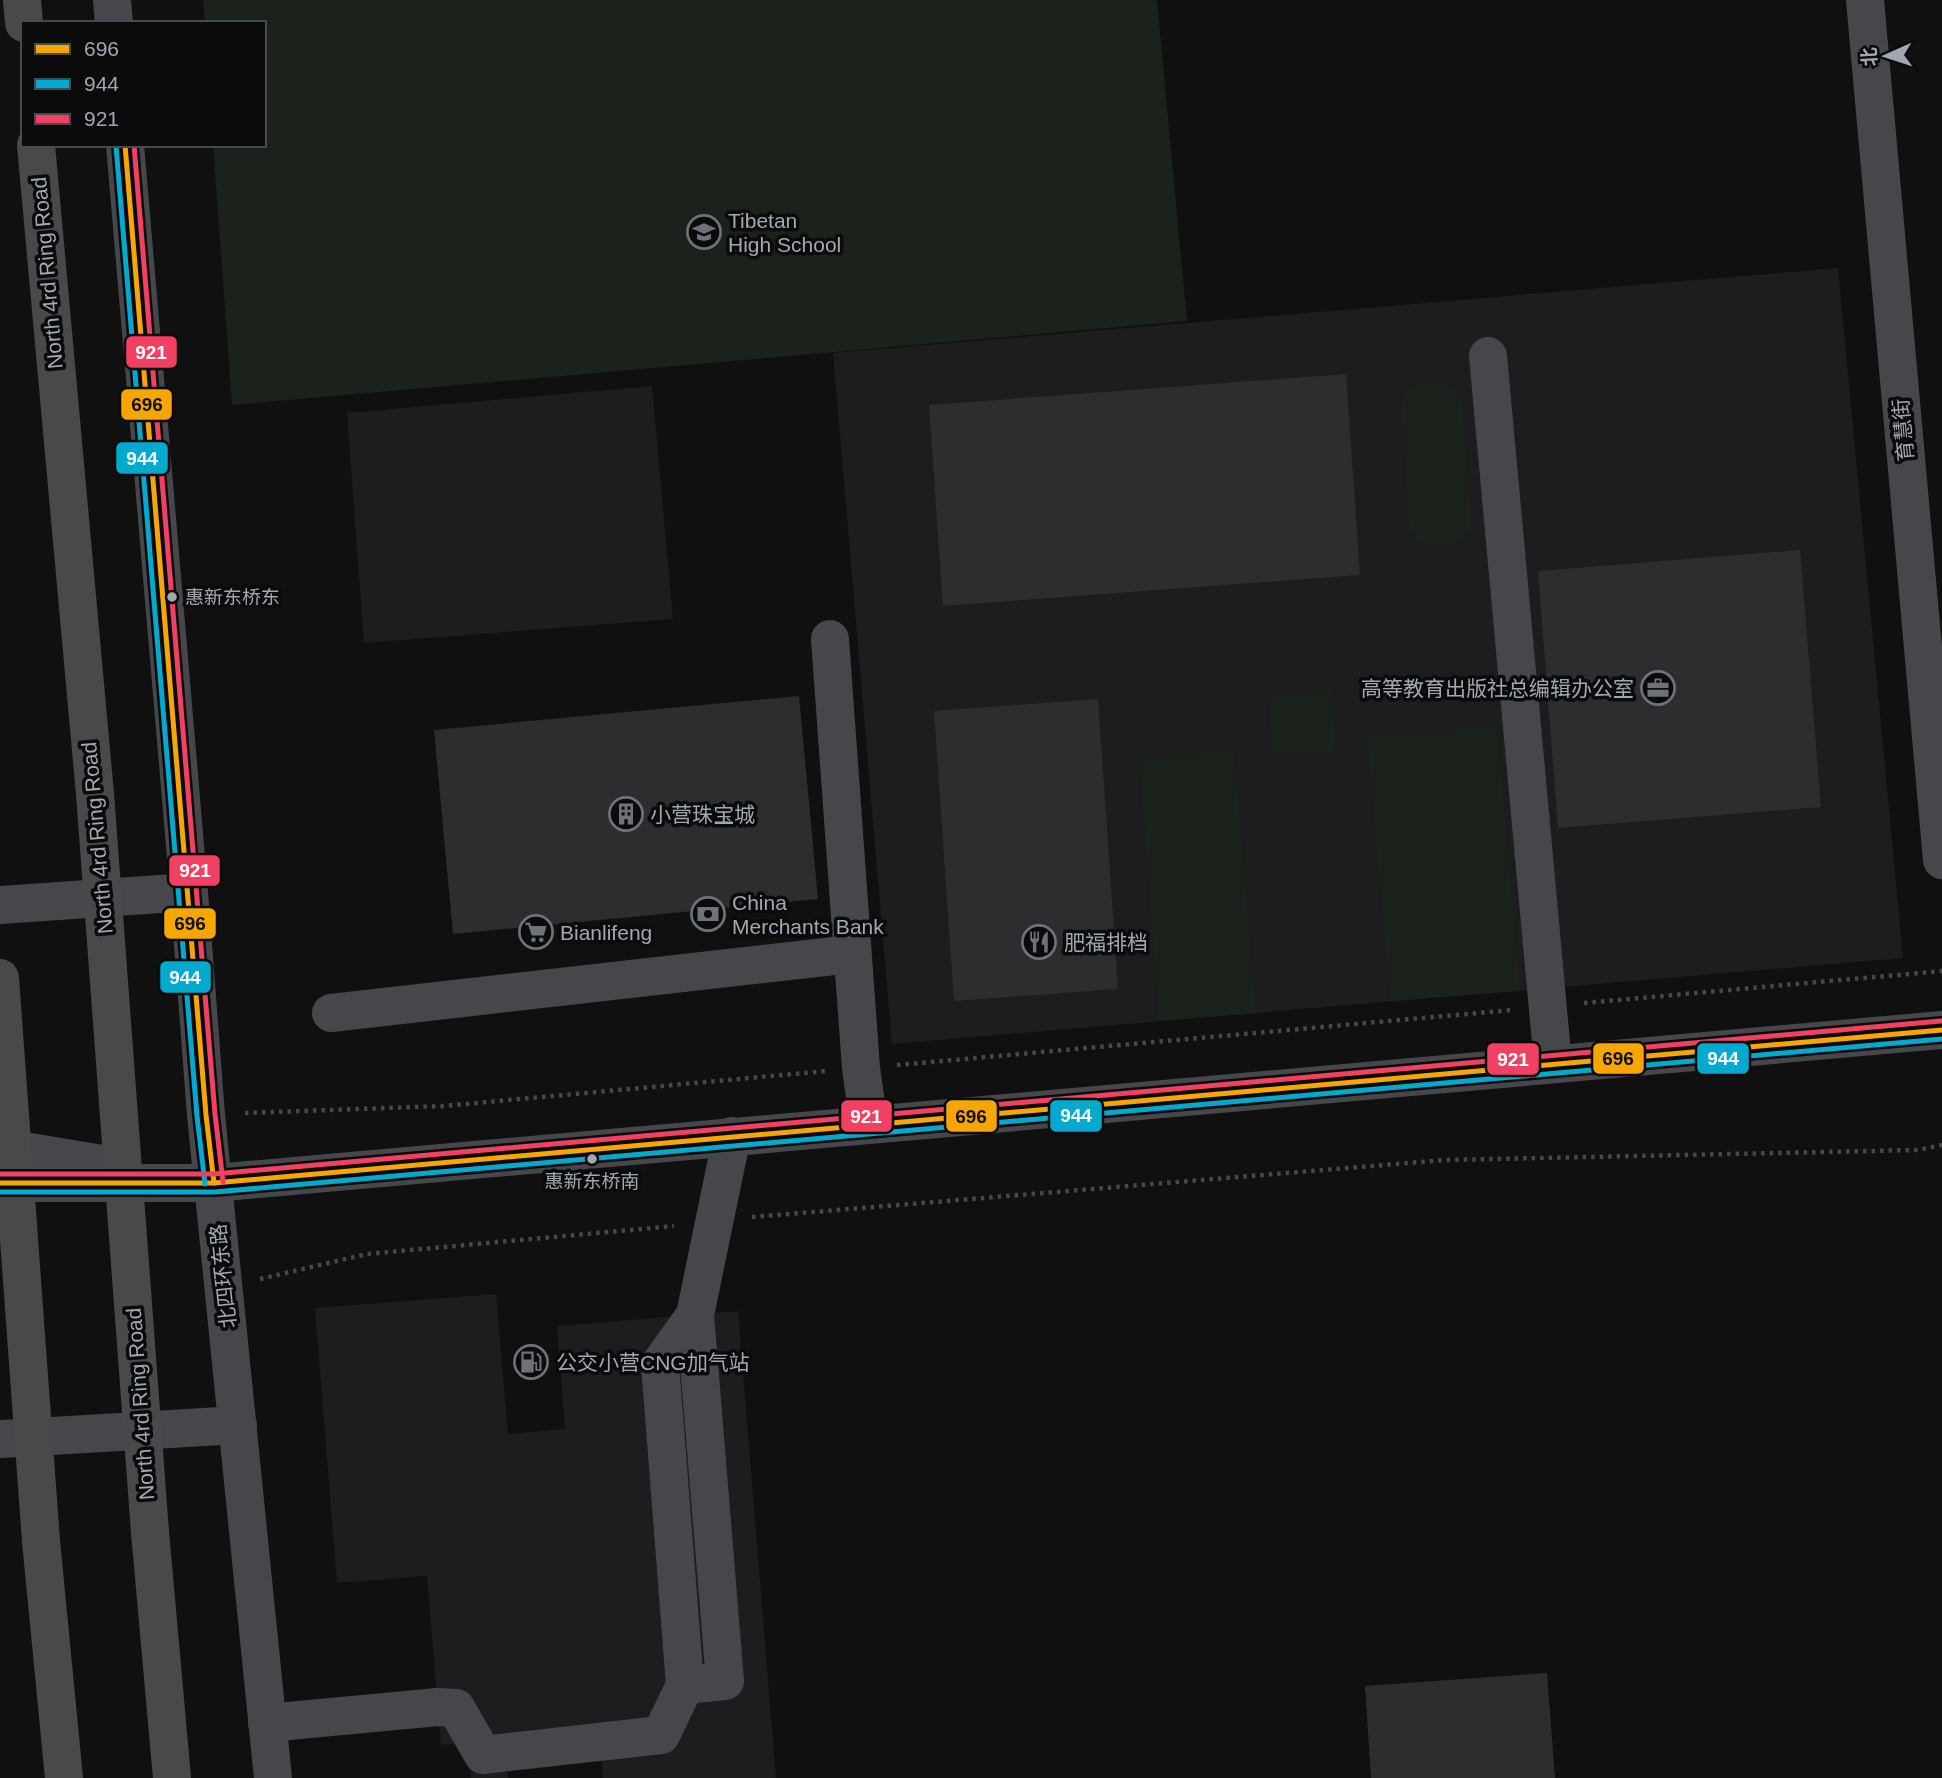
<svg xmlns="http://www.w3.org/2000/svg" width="1942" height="1778" viewBox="0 0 1942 1778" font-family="Arial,'Noto Sans SC',sans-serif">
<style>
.built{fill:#1d1d1f}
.green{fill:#1b211b}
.building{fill:#2c2d2e}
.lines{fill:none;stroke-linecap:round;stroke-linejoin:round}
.path{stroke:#47484b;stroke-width:4.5;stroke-dasharray:3.5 5;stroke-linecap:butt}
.minor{stroke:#45474a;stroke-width:38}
.highway{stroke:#48494b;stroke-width:38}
.highway-bridge{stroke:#48494b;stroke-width:38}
.bus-1-casing{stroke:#0b0b0c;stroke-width:10}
.bus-2-casing{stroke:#0b0b0c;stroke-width:10}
.bus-3-casing{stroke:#0b0b0c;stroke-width:10}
.bus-1{stroke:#f7a600;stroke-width:5}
.bus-2{stroke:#00a9ce;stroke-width:5}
.bus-3{stroke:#f24062;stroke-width:5}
.bus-dot{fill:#a2a8b1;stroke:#0b0b0c;stroke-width:2.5}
.labels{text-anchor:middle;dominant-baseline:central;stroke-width:7;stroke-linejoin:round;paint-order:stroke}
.bus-label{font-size:19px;fill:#a2a8b1;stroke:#0b0b0c;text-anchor:start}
.poi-label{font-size:21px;fill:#a2a8b1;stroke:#0b0b0c;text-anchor:start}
.street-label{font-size:21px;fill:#a2a8b1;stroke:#0b0b0c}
.line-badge{stroke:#0b0b0c;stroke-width:2.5}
.badge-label{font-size:19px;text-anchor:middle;font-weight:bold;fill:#fff}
.pale-badge-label{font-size:19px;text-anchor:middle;font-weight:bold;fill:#111}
</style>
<rect width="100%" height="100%" fill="#101011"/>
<g class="built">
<path d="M1838 268 1903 958 892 1044 833 353Z"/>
<path d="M652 386 673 619 364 643 347 413Z"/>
<path d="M496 1294 508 1434 565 1429 557 1326 738 1311 776 1778H603L601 1747 506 1755 508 1778H471L468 1742 441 1745 427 1576 337 1583 315 1308Z"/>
</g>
<g class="green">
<path d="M203 0H1157L1187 321 232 405 213 145H264V23H205Z"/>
<path d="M1438 382 1451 386 1461 394 1472 527 1467 535 1454 548 1423 547 1409 530 1401 407C1408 384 1416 383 1438 382Z"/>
<path d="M1331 691 1336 752 1273 757 1268 696Z"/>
<path d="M1497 726 1520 991 1390 1001 1367 738Z"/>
<path d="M1234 751 1256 1013 1159 1021 1139 759Z"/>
</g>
<g class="building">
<path d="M1346 374 1360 575 943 606 929 405Z"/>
<path d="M1800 550 1821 807 1558 828 1538 571Z"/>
<path d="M799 696 818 899 453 934 434 730Z"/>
<path d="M1098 699 1118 989 954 1001 934 711Z"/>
<path d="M1547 1673 1555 1778H1371L1365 1686Z"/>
</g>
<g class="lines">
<g class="path">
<path d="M1584 1003 1942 971"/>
<path d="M897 1065 1512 1010"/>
<path d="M245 1113 444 1106 826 1071"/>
<path d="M752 1217 1445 1160 1918 1150 1942 1145"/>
<path d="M260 1279 367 1254 674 1226"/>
</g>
<g class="minor">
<path d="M112 0 114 23"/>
<path d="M1865 0 1942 860"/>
<path d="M125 145 189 892 206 1115 273 1778"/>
<path d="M1488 356 1553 1064"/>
<path d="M830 639 861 1068 869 1124"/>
<path d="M0 905 189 892"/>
<path d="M331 1013 852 954"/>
<path d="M0 1147 102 1164"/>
<path d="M0 1183H214L1942 1030"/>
<path d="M0 1439 238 1425"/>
<path d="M685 1685 660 1364 695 1315"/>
<path d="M267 1723 438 1707 456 1708 483 1755 661 1735 685 1685 725 1681 695 1315 732 1136"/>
</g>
<g class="highway">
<path d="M22 0 24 23"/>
<path d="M36 145 95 794"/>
<path d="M150 1532 172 1778"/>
<path d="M41 1541 64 1778"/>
</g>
<g class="highway-bridge">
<path d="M95 794 150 1532"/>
<path d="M0 978 41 1541"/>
</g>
<g class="bus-1-casing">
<g id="bus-1">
<path d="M125 145 206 1115 214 1183"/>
<path d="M0 1183H214L1942 1030"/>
</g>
</g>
<g class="bus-2-casing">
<g id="bus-2">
<path d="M116 146 197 1116 205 1184"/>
<path d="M0 1192H215L1942 1039"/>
</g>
</g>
<g class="bus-3-casing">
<g id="bus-3">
<path d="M134 145 215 1114 223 1182"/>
<path d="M0 1174H214L1941 1021"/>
</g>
</g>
<use href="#bus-1" class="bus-1"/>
<use href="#bus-2" class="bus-2"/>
<use href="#bus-3" class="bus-3"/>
</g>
<defs>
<g id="school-ring" transform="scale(1.75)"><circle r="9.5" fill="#0b0b0c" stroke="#6f7379" stroke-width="1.5"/><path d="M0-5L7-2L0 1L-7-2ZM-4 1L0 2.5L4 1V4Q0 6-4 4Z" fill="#6f7379"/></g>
<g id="office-ring" transform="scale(1.75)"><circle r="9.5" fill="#0b0b0c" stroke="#6f7379" stroke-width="1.5"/><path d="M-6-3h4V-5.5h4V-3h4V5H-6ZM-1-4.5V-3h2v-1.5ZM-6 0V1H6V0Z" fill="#6f7379"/></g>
<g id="building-ring" transform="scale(1.75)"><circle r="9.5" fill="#0b0b0c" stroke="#6f7379" stroke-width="1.5"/><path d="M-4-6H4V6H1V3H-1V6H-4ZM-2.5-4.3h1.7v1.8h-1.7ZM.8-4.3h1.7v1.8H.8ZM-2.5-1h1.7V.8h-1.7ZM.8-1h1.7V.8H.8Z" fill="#6f7379"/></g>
<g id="bank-ring" transform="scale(1.75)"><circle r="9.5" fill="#0b0b0c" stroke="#6f7379" stroke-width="1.5"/><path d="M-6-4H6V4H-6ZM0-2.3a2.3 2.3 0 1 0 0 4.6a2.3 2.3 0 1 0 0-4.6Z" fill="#6f7379"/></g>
<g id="supermarket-ring" transform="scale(1.75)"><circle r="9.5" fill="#0b0b0c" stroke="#6f7379" stroke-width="1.5"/><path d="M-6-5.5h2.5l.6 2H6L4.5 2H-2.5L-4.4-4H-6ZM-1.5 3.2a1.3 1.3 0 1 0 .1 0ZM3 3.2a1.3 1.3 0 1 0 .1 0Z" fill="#6f7379"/></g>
<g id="restaurant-ring" transform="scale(1.75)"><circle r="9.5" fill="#0b0b0c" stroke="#6f7379" stroke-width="1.5"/><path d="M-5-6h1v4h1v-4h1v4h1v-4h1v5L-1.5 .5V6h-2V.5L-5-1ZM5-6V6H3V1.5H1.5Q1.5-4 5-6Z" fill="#6f7379"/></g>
<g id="fuel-ring" transform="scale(1.75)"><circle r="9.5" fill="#0b0b0c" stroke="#6f7379" stroke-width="1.5"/><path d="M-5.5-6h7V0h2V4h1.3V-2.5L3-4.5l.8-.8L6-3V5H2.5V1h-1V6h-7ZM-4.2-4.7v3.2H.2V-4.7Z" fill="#6f7379"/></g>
</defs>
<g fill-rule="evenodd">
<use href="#school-ring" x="704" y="232"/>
<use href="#office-ring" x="1658" y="688"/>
<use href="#building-ring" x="626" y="814"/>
<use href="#bank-ring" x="708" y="914"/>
<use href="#supermarket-ring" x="536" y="932"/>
<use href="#restaurant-ring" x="1039" y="942"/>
<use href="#fuel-ring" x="531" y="1362"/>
</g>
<g class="bus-dot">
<circle cx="172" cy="597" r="6"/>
<circle cx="592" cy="1159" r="6"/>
</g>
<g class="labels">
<g class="bus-label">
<text x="185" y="597">惠新东桥东</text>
<text x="592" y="1181" text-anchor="middle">惠新东桥南</text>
</g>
<g class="poi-label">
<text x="728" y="220">Tibetan<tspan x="728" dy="24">High School</tspan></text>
<text x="1634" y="688" text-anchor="end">高等教育出版社总编辑办公室</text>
<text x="650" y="814">小营珠宝城</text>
<text x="732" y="902">China<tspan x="732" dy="24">Merchants Bank</tspan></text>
<text x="560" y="932">Bianlifeng</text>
<text x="1064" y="942">肥福排档</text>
<text x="556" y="1362">公交小营CNG加气站</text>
</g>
<g class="street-label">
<text transform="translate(47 273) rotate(-95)">North 4rd Ring Road</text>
<text transform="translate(1903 430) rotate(-95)">育慧街</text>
<text transform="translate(97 838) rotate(-95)">North 4rd Ring Road</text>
<text transform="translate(223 1276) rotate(-96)">北四环东路</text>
<text transform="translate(140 1404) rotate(-94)">North 4rd Ring Road</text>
</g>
</g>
<g class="line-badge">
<rect x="125" y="335" width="53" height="34" rx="7" fill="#f24062"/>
<rect x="120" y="388" width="53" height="33" rx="7" fill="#f7a600"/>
<rect x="115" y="441" width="54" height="34" rx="7" fill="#00a9ce"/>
<rect x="168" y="854" width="53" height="33" rx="7" fill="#f24062"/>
<rect x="163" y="907" width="54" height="33" rx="7" fill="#f7a600"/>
<rect x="159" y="960" width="53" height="34" rx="7" fill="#00a9ce"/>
<rect x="1696" y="1042" width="54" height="33" rx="7" fill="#00a9ce"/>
<rect x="1592" y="1042" width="53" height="33" rx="7" fill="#f7a600"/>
<rect x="1486" y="1042" width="54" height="34" rx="7" fill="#f24062"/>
<rect x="1049" y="1099" width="54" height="34" rx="7" fill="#00a9ce"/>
<rect x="945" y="1099" width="53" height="34" rx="7" fill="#f7a600"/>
<rect x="840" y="1099" width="53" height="34" rx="7" fill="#f24062"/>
</g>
<g class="badge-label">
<text x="151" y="359">921</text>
<text x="142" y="465">944</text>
<text x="195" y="877">921</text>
<text x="185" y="984">944</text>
<text x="1723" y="1065">944</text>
<text x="1513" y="1066">921</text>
<text x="1076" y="1122">944</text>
<text x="866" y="1123">921</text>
</g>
<g class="pale-badge-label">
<text x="147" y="411">696</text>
<text x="190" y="930">696</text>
<text x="1618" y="1065">696</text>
<text x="971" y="1123">696</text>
</g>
<rect x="21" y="21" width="245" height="126" fill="#0b0b0c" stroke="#474a4e" stroke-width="2"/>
<rect x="35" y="44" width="35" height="10" fill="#f7a600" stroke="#474a4e" stroke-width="2"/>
<text x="84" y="56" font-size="21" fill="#a2a8b1">696</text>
<rect x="35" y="79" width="35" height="10" fill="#00a9ce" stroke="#474a4e" stroke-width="2"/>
<text x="84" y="91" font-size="21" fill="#a2a8b1">944</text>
<rect x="35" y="114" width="35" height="10" fill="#f24062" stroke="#474a4e" stroke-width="2"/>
<text x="84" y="126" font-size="21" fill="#a2a8b1">921</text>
<g transform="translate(1886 56) rotate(267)" stroke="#0b0b0c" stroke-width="5" paint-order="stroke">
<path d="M0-5L12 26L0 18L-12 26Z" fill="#a2a8b1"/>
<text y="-10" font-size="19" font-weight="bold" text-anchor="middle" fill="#a2a8b1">北</text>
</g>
</svg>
